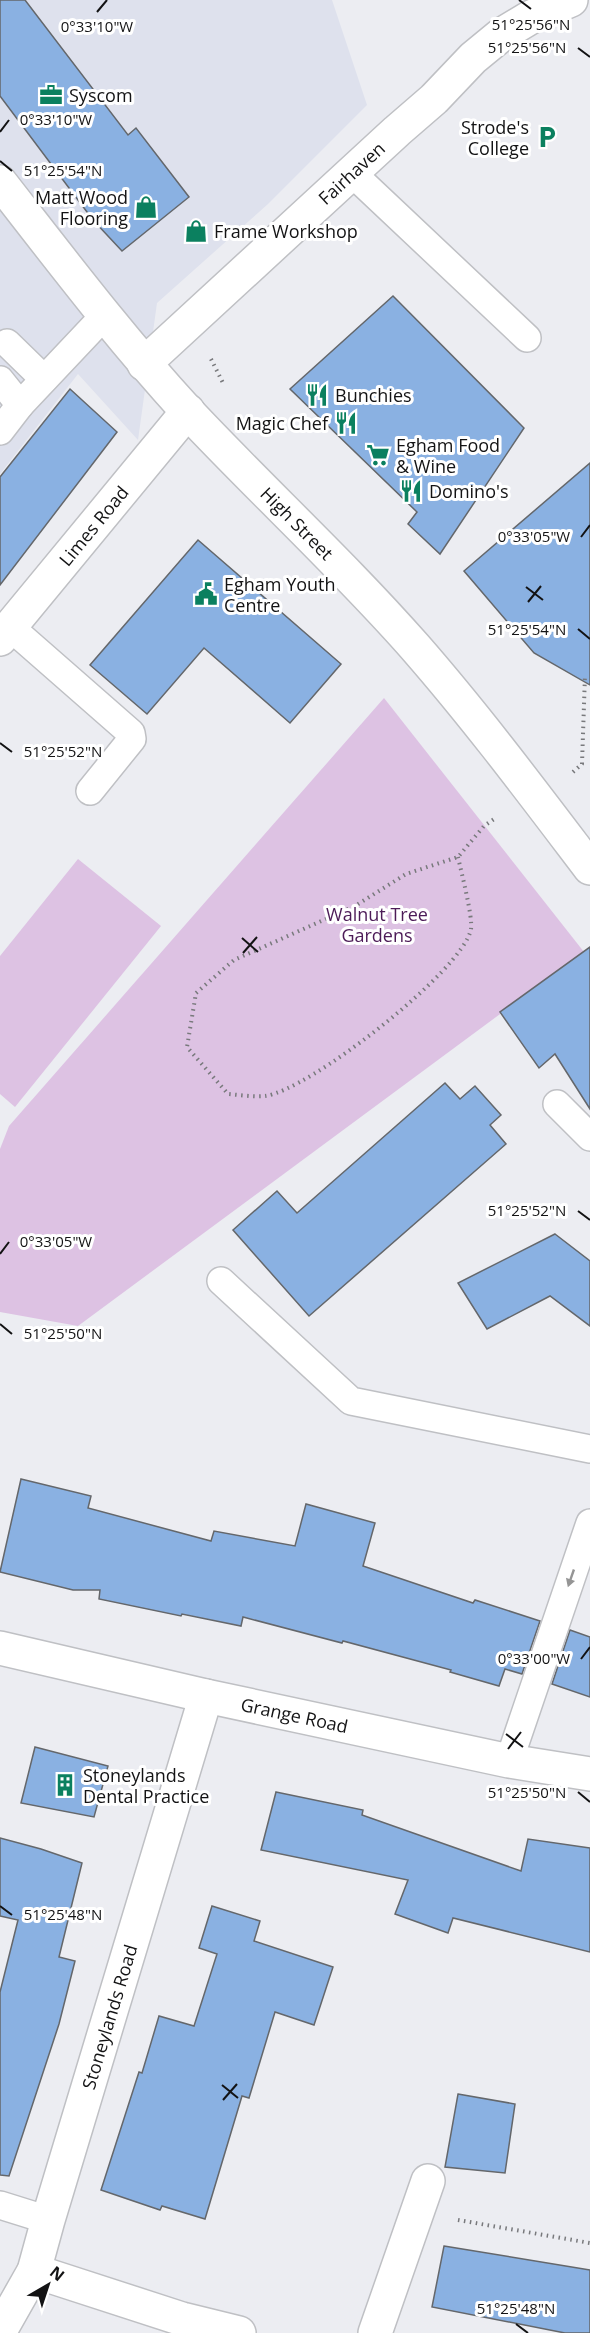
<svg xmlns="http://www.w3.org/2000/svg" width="590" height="2333" viewBox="0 0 590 2333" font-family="'Open Sans',sans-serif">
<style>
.built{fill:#dee1ed}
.green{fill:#ddc2e3}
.building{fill:#8ab1e2;stroke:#64676b;stroke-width:1.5}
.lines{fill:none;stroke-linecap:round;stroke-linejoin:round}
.service-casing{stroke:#bfc0c4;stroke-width:30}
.minor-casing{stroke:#bfc0c4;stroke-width:36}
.secondary-casing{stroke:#bfc0c4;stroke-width:36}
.path{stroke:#78797c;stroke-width:4;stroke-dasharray:1.5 4.5;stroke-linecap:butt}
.service{stroke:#fff;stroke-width:27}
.minor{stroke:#fff;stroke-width:33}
.secondary{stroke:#fff;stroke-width:33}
.oneway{fill:#959595}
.ticks{fill:none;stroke:#131314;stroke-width:2}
.labels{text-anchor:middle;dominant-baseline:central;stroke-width:6;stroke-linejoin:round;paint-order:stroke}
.poi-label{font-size:18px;fill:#131314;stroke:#fff;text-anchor:start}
.street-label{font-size:18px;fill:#131314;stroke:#fff}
.park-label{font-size:18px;fill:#4c1b57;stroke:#fff}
.ticks-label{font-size:15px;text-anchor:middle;fill:#131314;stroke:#fff;stroke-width:6;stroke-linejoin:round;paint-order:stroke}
</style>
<rect width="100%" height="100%" fill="#ecedf2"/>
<path class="built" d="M0 0H332L367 105 268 204 157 303 138 440 78 374 0 474Z"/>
<g class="green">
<path d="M384 698 584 952 78 1326 0 1312V1149L9 1126Z"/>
<path d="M78 859 161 926 15 1107 0 1094V956Z"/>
</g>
<g class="building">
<path d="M0 0H25L128 135 136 128 189 197 122 251 93 220 0 96Z"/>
<path d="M393 296 524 428 440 554 408 524 417 512 290 389Z"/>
<path d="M70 389 117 432 0 585V477Z"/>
<path d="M590 463V685L534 653 464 571Z"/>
<path d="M198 540 341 664 290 723 204 648 147 714 90 665Z"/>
<path d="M590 947V1109L555 1054 539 1068 500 1012Z"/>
<path d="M445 1083 460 1099 475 1086 501 1115 490 1125 506 1144 309 1316 233 1230 277 1191 297 1213Z"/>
<path d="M555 1234 590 1261V1326L550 1296 487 1329 458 1283Z"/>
<path d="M21 1479 91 1496 88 1508 211 1541 214 1531 295 1546 306 1504 375 1523 363 1566 473 1603 475 1600 540 1621 522 1674 505 1669 499 1686 450 1672 451 1670 343 1641 342 1643 243 1617 241 1626 182 1614 181 1616 99 1599 100 1590H73L0 1572Z"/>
<path d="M570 1630 590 1637V1697L552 1684Z"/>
<path d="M35 1747 108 1766 94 1817 21 1803Z"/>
<path d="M276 1792 363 1810 362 1815 521 1871 528 1839 590 1848V1952L453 1918 448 1933 395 1914 408 1880 261 1850Z"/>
<path d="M0 1838 41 1849 82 1863 59 1957 75 1961 59 2024 9 2176 0 2175V1992L18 1920 0 1916Z"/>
<path d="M212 1906 260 1921 254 1941 333 1967 314 2025 275 2012 249 2098 242 2096 205 2219 162 2206 160 2210 101 2190 139 2072 142 2073 159 2016 194 2026 217 1954 199 1948Z"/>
<path d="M458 2094 515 2104 505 2173 445 2167Z"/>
<path d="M444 2246 590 2270V2333H565L432 2307Z"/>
</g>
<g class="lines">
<g class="service-casing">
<g id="service">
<path d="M352 173 527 338"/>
<path d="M7 343 44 379"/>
<path d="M0 380 20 405"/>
<path d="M0 431 20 405 104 316"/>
<path d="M10 627 131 733 132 739 90 791"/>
<path d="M557 1104 590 1137"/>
<path d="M221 1281 351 1401 590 1449"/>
<path d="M509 1761 590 1523"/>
<path d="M0 2205 48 2220"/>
</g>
</g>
<g class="minor-casing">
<g id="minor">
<path id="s1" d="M144 364 397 131 434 99 473 58 501 35 531 17 571 0"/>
<path id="s2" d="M0 639 188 411"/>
<path id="s3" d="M0 1648 206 1696 509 1761 590 1774"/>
<path d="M34 2271 182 2319 239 2333"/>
<path id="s4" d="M0 2331 34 2271 48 2220 206 1696"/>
<path d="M375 2333 428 2181"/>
</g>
</g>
<g class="secondary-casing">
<g id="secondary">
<path id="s5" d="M0 182C61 260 120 338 187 411 262 491 343 565 415 647 477 718 533 793 590 868"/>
</g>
</g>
<g class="path">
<path d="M211 359 224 385"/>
<path d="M573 772 582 764 585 675"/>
<path d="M458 857C461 871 473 917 471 929 463 971 308 1091 265 1096 253 1097 240 1095 228 1094L187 1047 196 993 234 960 355 906 406 874 458 857 484 826 497 817"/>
<path d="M458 2220 590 2243"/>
</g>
<use href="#service" class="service"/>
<use href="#minor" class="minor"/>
<use href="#secondary" class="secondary"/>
</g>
<defs><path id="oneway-solid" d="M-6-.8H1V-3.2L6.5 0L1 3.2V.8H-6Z" transform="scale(1.5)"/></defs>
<use class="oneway" href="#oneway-solid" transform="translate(571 1578) rotate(109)"/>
<path class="ticks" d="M519 0 531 9M97 12 107 0M578 48 590 57M0 132 9 120M0 161 12 171M581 537 590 525M526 587 543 600M528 602 541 586M578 629 590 639M0 743 12 752M242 938 258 952M243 953 257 937M578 1211 590 1220M0 1254 9 1242M0 1324 12 1334M581 1659 590 1647M506 1734 523 1747M508 1749 521 1732M578 1792 590 1802M0 1906 12 1915M222 2085 238 2098M223 2100 237 2084M516 2324 528 2333"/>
<defs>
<g id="office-bare" transform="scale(1.8)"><path d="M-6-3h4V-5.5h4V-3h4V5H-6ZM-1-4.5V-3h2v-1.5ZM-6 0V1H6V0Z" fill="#0b805f" stroke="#fff" stroke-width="2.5" paint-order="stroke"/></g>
<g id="parking-bare" transform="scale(1.8)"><path d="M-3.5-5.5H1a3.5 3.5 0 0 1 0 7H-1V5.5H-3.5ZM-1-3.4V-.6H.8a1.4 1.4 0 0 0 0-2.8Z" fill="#0b805f" stroke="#fff" stroke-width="2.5" paint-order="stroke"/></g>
<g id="shop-bare" transform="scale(1.8)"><path d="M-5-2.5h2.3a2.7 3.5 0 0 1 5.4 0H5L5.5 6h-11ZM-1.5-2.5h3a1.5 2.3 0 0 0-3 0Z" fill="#0b805f" stroke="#fff" stroke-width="2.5" paint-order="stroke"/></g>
<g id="restaurant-bare" transform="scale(1.8)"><path d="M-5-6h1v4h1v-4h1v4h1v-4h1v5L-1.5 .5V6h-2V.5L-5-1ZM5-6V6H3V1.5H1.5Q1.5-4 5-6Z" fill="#0b805f" stroke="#fff" stroke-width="2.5" paint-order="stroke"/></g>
<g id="supermarket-bare" transform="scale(1.8)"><path d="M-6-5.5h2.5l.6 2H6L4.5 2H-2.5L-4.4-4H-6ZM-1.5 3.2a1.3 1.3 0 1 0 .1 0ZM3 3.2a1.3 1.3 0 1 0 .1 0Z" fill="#0b805f" stroke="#fff" stroke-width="2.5" paint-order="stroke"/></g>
<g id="civic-bare" transform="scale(1.8)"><path d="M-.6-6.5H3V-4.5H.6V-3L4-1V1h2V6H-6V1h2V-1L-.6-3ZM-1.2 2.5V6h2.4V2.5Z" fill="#0b805f" stroke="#fff" stroke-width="2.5" paint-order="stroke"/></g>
<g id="building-bare" transform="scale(1.8)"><path d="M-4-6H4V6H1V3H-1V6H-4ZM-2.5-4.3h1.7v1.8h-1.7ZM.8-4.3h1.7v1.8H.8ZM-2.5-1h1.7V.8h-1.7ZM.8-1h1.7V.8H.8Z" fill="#0b805f" stroke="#fff" stroke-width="2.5" paint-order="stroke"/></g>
</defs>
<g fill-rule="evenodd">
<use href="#office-bare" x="51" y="95"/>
<use href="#parking-bare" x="547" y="137"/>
<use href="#shop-bare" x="146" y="207"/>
<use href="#shop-bare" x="196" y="231"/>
<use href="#restaurant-bare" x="317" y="395"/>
<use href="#restaurant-bare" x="346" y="423"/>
<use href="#supermarket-bare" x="378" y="455"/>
<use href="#restaurant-bare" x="411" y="491"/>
<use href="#civic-bare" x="206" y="594"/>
<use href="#building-bare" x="65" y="1785"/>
</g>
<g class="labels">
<g class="poi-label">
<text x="69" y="95">Syscom</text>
<text x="529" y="127" text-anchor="end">Strode's<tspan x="529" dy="21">College</tspan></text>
<text x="128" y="197" text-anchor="end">Matt Wood<tspan x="128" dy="21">Flooring</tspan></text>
<text x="214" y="231">Frame Workshop</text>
<text x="335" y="395">Bunchies</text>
<text x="328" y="423" text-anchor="end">Magic Chef</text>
<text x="396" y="445">Egham Food<tspan x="396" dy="21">&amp; Wine</tspan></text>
<text x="429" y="491">Domino's</text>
<text x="224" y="584">Egham Youth<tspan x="224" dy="21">Centre</tspan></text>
<text x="83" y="1775">Stoneylands<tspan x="83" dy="21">Dental Practice</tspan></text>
</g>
<g class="street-label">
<text stroke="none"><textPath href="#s1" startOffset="282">Fairhaven</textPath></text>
<text stroke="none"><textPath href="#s2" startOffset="147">Limes Road</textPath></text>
<text stroke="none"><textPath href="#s5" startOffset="453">High Street</textPath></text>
<text stroke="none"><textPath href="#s3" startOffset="302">Grange Road</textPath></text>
<text stroke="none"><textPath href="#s4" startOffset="334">Stoneylands Road</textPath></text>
</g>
<g class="park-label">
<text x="377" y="914">Walnut Tree<tspan x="377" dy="21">Gardens</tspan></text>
</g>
</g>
<g class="ticks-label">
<text x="531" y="30">51°25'56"N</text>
<text x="97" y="32">0°33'10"W</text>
<text x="527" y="53">51°25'56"N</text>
<text x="56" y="125">0°33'10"W</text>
<text x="63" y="176">51°25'54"N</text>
<text x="534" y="542">0°33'05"W</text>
<text x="527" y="635">51°25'54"N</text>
<text x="63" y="757">51°25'52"N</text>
<text x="527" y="1216">51°25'52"N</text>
<text x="56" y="1247">0°33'05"W</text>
<text x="63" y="1339">51°25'50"N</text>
<text x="534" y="1664">0°33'00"W</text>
<text x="527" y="1798">51°25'50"N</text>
<text x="63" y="1920">51°25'48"N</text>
<text x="516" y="2314">51°25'48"N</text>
</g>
<g transform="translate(48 2285) rotate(39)" stroke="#ffffff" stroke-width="4.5" paint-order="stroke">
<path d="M0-4.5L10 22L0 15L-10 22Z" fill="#131314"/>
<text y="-9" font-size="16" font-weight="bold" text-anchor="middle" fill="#131314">N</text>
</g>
</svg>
